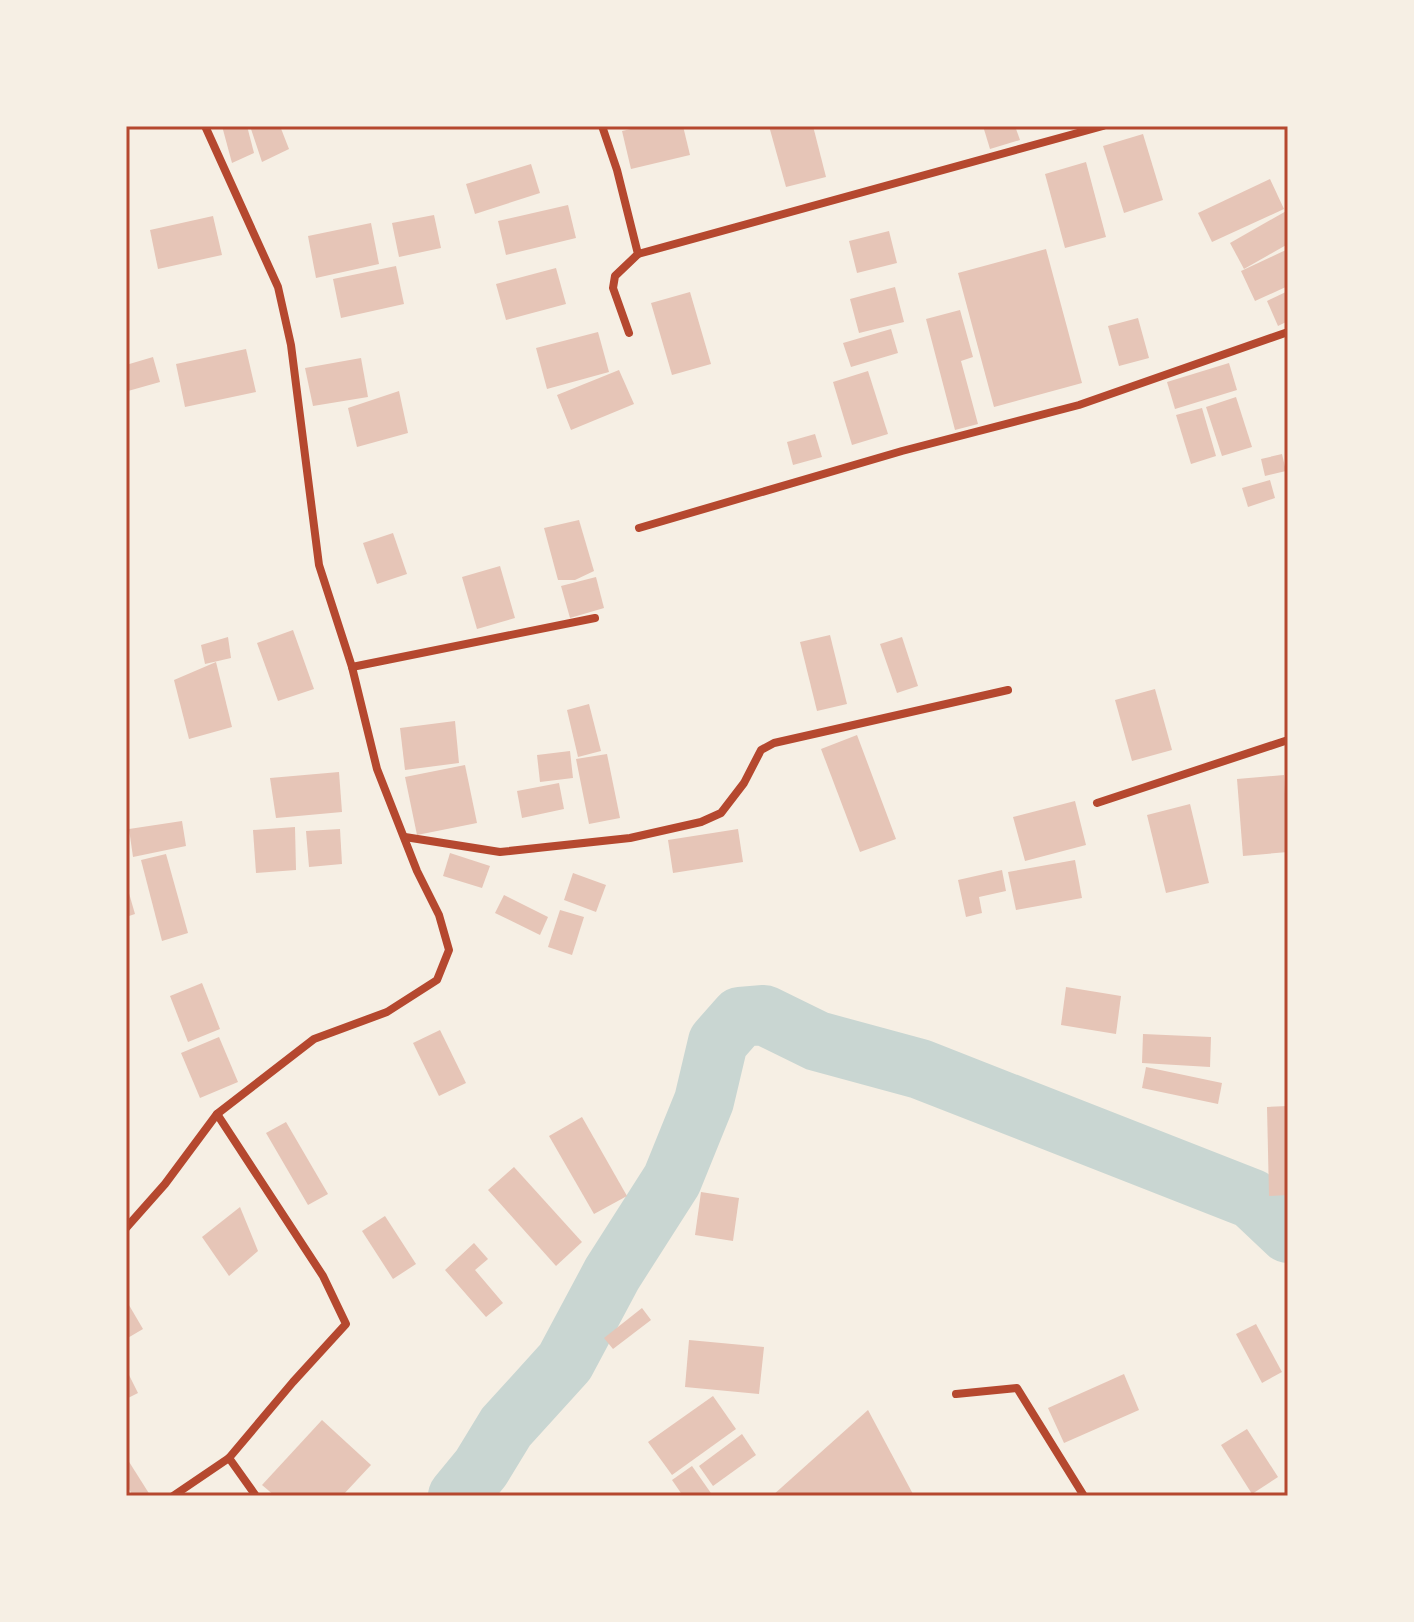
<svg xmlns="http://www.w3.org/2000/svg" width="1414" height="1622" viewBox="0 0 1414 1622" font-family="'Nunito Sans',sans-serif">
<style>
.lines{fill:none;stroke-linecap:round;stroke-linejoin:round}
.river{stroke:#c9d6d2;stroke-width:60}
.building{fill:#e6c5b7}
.minor{stroke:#b5482f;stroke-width:8}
.neatline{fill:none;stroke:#b5482f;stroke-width:3}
</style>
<rect width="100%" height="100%" fill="#f6efe4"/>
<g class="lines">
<path class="river" d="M458 1496 481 1468 506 1427 565 1362 612 1274 672 1180 704 1101 718 1042 740 1017 764 1015 817 1041 920 1069 1252 1199 1288 1233"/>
</g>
<g class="building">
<path d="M222 126H247L254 153 232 163Z"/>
<path d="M250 126H280L289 149 262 162Z"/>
<path d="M644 126H683L690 155 631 169 622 131Z"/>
<path d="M769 126H813L826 177 786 187Z"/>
<path d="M983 126H1015L1020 140 990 149Z"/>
<path d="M1143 134 1163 200 1124 213 1103 146Z"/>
<path d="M1086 162 1106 237 1065 248 1045 174Z"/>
<path d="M531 164 540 193 475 214 466 184Z"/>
<path d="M1270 179 1284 209 1212 242 1198 213Z"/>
<path d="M568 205 576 238 506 255 498 221Z"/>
<path d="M1288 210V244L1244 269 1230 243Z"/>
<path d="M434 215 441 248 399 257 392 223Z"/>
<path d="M213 216 222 255 158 269 150 230Z"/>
<path d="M371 223 379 264 316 278 308 236Z"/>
<path d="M889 231 897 263 857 273 849 241Z"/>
<path d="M1046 249 1082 383 994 407 958 273Z"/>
<path d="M1288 249V286L1255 301 1241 271Z"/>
<path d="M396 266 404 304 341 318 333 279Z"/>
<path d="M556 268 566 304 506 320 496 284Z"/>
<path d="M895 287 904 322 859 333 850 299Z"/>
<path d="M1288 291V321L1278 326 1267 301Z"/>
<path d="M690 292 711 364 672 375 651 303Z"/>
<path d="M960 310 973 357 961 361 978 424 955 430 926 319Z"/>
<path d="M1138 318 1149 358 1119 366 1108 326Z"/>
<path d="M891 329 898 353 851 367 843 343Z"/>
<path d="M598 332 609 372 547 389 536 348Z"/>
<path d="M246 349 256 392 185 407 176 364Z"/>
<path d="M153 357 160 382 128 391 126 365Z"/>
<path d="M361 358 368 397 313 406 305 368Z"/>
<path d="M1229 363 1237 390 1175 409 1167 382Z"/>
<path d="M619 370 634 404 571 430 557 395Z"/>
<path d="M868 371 888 434 852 445 833 382Z"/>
<path d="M399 391 408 433 357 447 348 408Z"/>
<path d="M1236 397 1252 447 1222 456 1206 407Z"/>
<path d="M1202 408 1216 456 1191 464 1176 415Z"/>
<path d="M815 434 822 457 793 465 787 442Z"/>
<path d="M1282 454 1286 471 1265 476 1261 459Z"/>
<path d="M1270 480 1275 498 1248 507 1242 488Z"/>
<path d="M579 520 594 571 575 580H558L544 528Z"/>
<path d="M393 533 407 574 377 584 363 543Z"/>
<path d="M500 566 515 618 477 629 462 577Z"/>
<path d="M596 577 604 608 570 618 561 586Z"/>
<path d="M293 630 314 689 278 701 257 643Z"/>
<path d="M830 635 847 704 817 711 800 642Z"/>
<path d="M228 637 231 658 205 664 201 645Z"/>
<path d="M902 637 918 686 897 693 880 644Z"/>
<path d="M216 662 232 727 189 739 174 680Z"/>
<path d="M1155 689 1172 750 1132 761 1115 700Z"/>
<path d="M589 704 601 751 578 757 567 710Z"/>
<path d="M455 721 459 763 405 770 400 728Z"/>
<path d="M857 735 896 839 860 852 821 749Z"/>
<path d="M570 751 573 778 540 782 537 755Z"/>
<path d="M607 754 620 818 589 824 576 759Z"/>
<path d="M465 765 477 823 417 835 405 777Z"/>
<path d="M339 772 342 812 276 818 270 778Z"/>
<path d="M1284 775 1288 852 1243 856 1237 779Z"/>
<path d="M559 783 564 809 522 818 517 791Z"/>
<path d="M1075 801 1086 845 1025 861 1013 817Z"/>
<path d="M1190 804 1209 883 1166 893 1147 815Z"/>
<path d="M182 821 186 846 133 857 129 829Z"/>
<path d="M295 827 296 870 256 873 253 830Z"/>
<path d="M340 829 342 864 309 867 306 831Z"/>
<path d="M738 829 743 862 673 873 668 840Z"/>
<path d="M450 853 490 866 482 888 443 876Z"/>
<path d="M166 854 188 933 162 941 141 860Z"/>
<path d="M1075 860 1082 898 1016 910 1008 872Z"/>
<path d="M1002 870 1006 891 979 897 982 913 966 917 958 880Z"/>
<path d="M573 873 606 885 596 912 564 900Z"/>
<path d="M126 883 135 914 126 917Z"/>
<path d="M504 895 548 917 540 935 495 913Z"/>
<path d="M560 910 584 917 572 955 548 947Z"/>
<path d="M202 983 220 1029 188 1042 170 996Z"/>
<path d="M1066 987 1121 996 1116 1034 1061 1025Z"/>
<path d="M440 1030 466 1083 439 1096 413 1043Z"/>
<path d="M1143 1034 1211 1037 1210 1067 1142 1063Z"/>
<path d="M219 1037 238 1082 200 1098 181 1053Z"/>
<path d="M1146 1067 1222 1083 1218 1104 1142 1088Z"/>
<path d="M1288 1106V1195L1269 1196 1267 1107Z"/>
<path d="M582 1117 627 1196 594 1214 549 1136Z"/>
<path d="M286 1122 328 1194 308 1205 266 1133Z"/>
<path d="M514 1167 582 1242 556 1266 488 1190Z"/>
<path d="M701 1192 739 1198 733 1241 695 1235Z"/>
<path d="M240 1207 258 1251 229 1276 202 1237Z"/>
<path d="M385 1216 416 1264 393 1279 362 1231Z"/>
<path d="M474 1243 488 1259 475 1270 503 1303 486 1317 445 1270Z"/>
<path d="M126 1300 143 1329 126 1339Z"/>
<path d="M642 1308 651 1320 613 1349 604 1338Z"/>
<path d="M1256 1324 1282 1372 1262 1383 1236 1334Z"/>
<path d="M689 1340 764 1347 759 1394 685 1387Z"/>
<path d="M126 1369 138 1393 126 1399Z"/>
<path d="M1124 1374 1139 1410 1064 1443 1048 1408Z"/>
<path d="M713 1396 736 1429 672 1475 648 1442Z"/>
<path d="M868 1410 914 1496H772Z"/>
<path d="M322 1420 371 1465 342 1496H275L262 1485Z"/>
<path d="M1247 1429 1278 1477 1252 1494 1221 1445Z"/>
<path d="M742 1434 756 1455 713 1486 699 1466Z"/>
<path d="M126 1457 150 1495 149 1496H133L126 1484Z"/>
<path d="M692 1466 713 1496H683L672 1480Z"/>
</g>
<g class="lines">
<g class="minor">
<path d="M602 126 617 170 638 254 615 276 613 288 629 333"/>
<path d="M638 254 1103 126"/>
<path d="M639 528 902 451 1079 405 1288 332"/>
<path d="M352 667 595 618"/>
<path d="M1097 803 1288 740"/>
<path d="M405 837 500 852 630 838 701 822 721 813 744 783 761 750 774 743 1008 690"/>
<path d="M126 1228 165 1184 217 1114 314 1039 387 1012 437 980 449 950 439 915 417 871 377 769 352 667 319 565 291 345 278 287 205 126"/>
<path d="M956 1394 1017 1388 1084 1496"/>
<path d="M229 1458 256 1496"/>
<path d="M173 1496 229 1458 293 1382 346 1324 323 1276 217 1114"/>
</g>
</g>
<rect width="1414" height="1622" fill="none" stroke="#f6efe4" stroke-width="256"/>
<rect x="128" y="128" width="1158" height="1366" class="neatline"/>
</svg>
